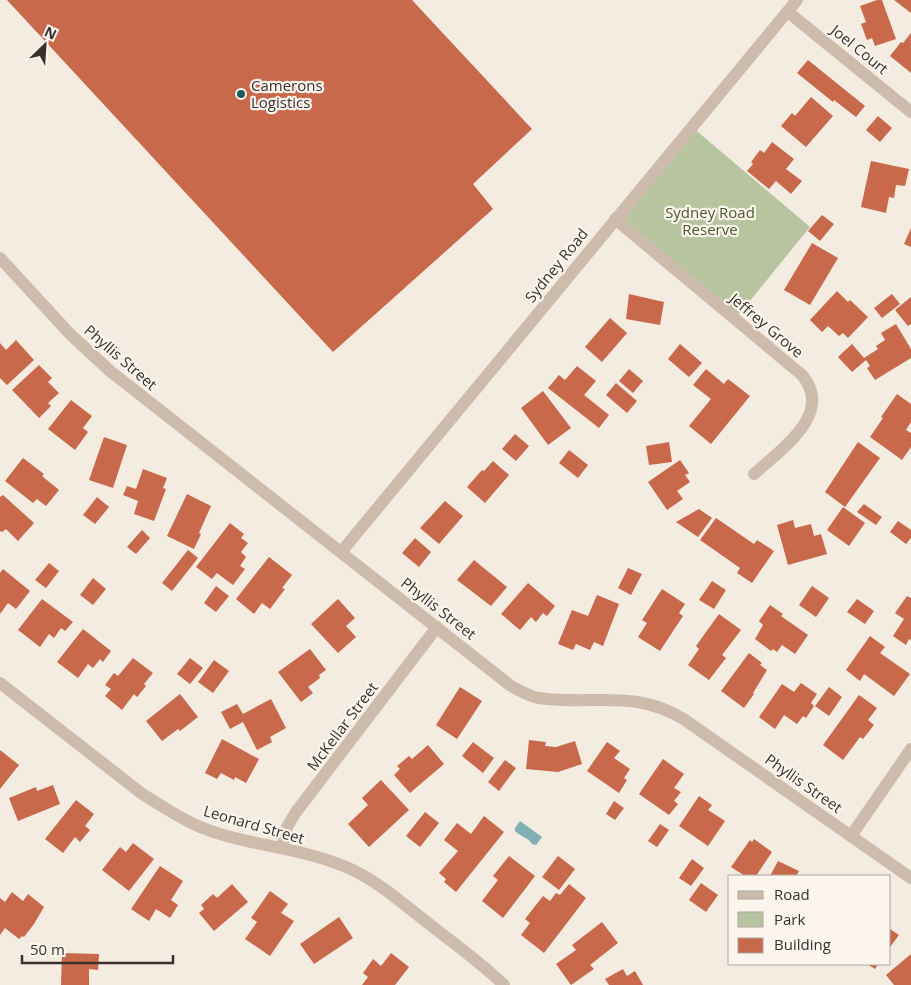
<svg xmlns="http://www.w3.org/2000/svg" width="911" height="985" viewBox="0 0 911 985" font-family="'Open Sans',sans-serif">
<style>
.green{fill:#b8c4a0}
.water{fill:#7fb0b2}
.building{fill:#c8694b}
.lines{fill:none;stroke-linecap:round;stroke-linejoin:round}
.street{stroke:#cdbbac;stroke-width:12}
.poi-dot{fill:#1f5a5e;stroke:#fbf5ee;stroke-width:2}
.labels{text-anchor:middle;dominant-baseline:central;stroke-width:4.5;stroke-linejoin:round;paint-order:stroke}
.street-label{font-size:15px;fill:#3b302b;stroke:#fbf5ee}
.poi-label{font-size:15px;fill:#3b302b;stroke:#fbf5ee;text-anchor:start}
.park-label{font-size:15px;fill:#4a5a2e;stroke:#fbf5ee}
</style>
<rect width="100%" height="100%" fill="#f4ebe1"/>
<path class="green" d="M692 127 810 227 735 319 615 219Z"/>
<path class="water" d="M520 821 542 837 536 845 532 844C528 837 521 837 515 831V828Z"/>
<g class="building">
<path d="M7 0H412L532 129 473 184 493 209 333 352Z"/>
<path d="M877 0H882L896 39 875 46 872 38 867 40 861 24 866 22 860 6Z"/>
<path d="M894 0H911V13Z"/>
<path d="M911 33V73L890 56 901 42 903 43Z"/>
<path d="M808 60 865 106 856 117 834 100 833 102 797 73Z"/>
<path d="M811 97 833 116 806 147 781 126 792 113 795 116Z"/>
<path d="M878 116 892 128 880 142 866 130Z"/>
<path d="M772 142 794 159 786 169 802 181 791 194 776 181 769 189 747 171 753 164 751 162 760 150 764 153Z"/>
<path d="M871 161 909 169 905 186 896 185 894 198 889 197 886 213 861 207Z"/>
<path d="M822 215 834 224 820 241 808 231Z"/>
<path d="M911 228V247L904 244Z"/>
<path d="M812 243 838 258 810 305 784 290Z"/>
<path d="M837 291 848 302 850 300 868 317 848 338 843 333 839 336 828 326 822 332 810 320Z"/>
<path d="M629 294 664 302 660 325 626 319Z"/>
<path d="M892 294 900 304 882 318 874 308Z"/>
<path d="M911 297V324L908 326 895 310Z"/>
<path d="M610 318 627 333 602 362 585 347Z"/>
<path d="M896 324 911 349V358L875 380 867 368 870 366 866 360 852 372 838 357 852 344 864 358 878 349 876 346 885 340 881 333Z"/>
<path d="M16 340 34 360 7 385 0 378V343L6 350Z"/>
<path d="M680 344 702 363 689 377 668 359Z"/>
<path d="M39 365 52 378 48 382 59 393 48 403 51 406 39 418 12 390Z"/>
<path d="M577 366 596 381 584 395 609 415 599 428 548 388 559 375 565 380Z"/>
<path d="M629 369 643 381 633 393 619 381Z"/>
<path d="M706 369 724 384 728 379 750 396 711 444 689 426 711 399 693 385Z"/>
<path d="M616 383 637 401 627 413 606 395Z"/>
<path d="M543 391 571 428 548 445 521 408Z"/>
<path d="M897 394 911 404V422L906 430 911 433V447L902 460 870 437 883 418 881 417Z"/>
<path d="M71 400 92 416 83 428 88 432 75 450 48 429Z"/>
<path d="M515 434 529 446 516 461 502 449Z"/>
<path d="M104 437 127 445 113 488 89 480Z"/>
<path d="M669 442 672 462 649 465 646 446Z"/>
<path d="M858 442 880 458 845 507 825 492Z"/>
<path d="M569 450 588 465 578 478 559 463Z"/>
<path d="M23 458 44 474 42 476 59 490 46 506 37 499 33 503 5 481Z"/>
<path d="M680 460 689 473 685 475 690 482 677 491 683 499 667 510 648 482Z"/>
<path d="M493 461 509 475 485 503 467 487 482 470 484 471Z"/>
<path d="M143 469 167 478 163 488 166 489 154 521 134 514 138 501 123 495 127 486 136 489Z"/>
<path d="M187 494 211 506 199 533 201 534 194 549 167 536Z"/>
<path d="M3 495 34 523 18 541 6 529 2 532 0 531V497Z"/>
<path d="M97 497 109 507 95 524 83 515Z"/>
<path d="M445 501 463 516 439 544 420 528Z"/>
<path d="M864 504 882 517 876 525 857 512Z"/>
<path d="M843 507 865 523 849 546 827 530Z"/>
<path d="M699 509 712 518 698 537 676 522Z"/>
<path d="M716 518 754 544 757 540 774 551 752 583 737 573 740 568 700 540Z"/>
<path d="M793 520 795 528 811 524 814 536 821 534 827 554 788 565 777 525Z"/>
<path d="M898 521 911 530V538L906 544 890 532Z"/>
<path d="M230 523 244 534 241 538 248 543 241 552 246 557 240 566 245 569 233 585 217 573 212 579 196 567Z"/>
<path d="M142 530 150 538 136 554 127 547Z"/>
<path d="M415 538 431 552 419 567 402 553Z"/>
<path d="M188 550 198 558 172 591 162 583Z"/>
<path d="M269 557 292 575 282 588 285 589 270 609 262 603 254 614 236 599Z"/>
<path d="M474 560 507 587 491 606 457 580Z"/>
<path d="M49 563 59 571 46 588 35 580Z"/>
<path d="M628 568 642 574 631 595 618 588Z"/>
<path d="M3 569 30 591 16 609 8 603 0 614V573Z"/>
<path d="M93 578 106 589 93 605 80 595Z"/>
<path d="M712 581 726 590 714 609 699 600Z"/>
<path d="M528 583 555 606 547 616 543 613 536 622 531 617 520 630 501 614Z"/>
<path d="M216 586 229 596 216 612 204 603Z"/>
<path d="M812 586 829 598 816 617 799 605Z"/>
<path d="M662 589 685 604 679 613 683 616 660 651 638 637 647 623 642 620Z"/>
<path d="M597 595 619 604 603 646 594 642 590 650 576 644 573 650 558 644 572 610 588 616Z"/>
<path d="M907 596 911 598V640L909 639 906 645 893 636 904 619 895 613Z"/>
<path d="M42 599 73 622 65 631 61 628 54 638 49 634 40 647 18 630Z"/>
<path d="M338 599 355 618 346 626 356 637 338 653 311 624Z"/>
<path d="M857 599 874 611 865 624 847 612Z"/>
<path d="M770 605 783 614 781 616 808 635 795 654 782 645 777 652 773 649 771 651 755 639 763 625 759 621Z"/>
<path d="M719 614 741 630 722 655 726 658 709 680 688 665 699 649 696 646Z"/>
<path d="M83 629 111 651 103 662 100 659 93 668 88 664 78 678 57 662Z"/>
<path d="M870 636 885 647 880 653 910 674 894 696 864 674 860 681 846 670Z"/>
<path d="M310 649 326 670 319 675 320 678 308 687 313 693 301 702 278 672Z"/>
<path d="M749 653 762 663 760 665 767 670 753 693 754 694 744 708 721 691Z"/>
<path d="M133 658 153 673 144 684 146 686 137 697 134 694 122 710 105 696 111 689 105 685 114 673 118 676Z"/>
<path d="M190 658 203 668 190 684 177 674Z"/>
<path d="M214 660 229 671 213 693 198 682Z"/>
<path d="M801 683 817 694 811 703 814 706 806 718 803 716 797 724 784 715 775 729 759 717 782 684 794 692Z"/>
<path d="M460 687 482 701 457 739 436 725Z"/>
<path d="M829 687 842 697 829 716 815 706Z"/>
<path d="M180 694 198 717 180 731 178 729 162 741 146 721Z"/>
<path d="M859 695 877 708 868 720 874 725 863 739 860 737 843 760 823 745Z"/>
<path d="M271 699 286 728 270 737 272 742 257 750 243 722 230 729 221 712 237 704 243 714Z"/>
<path d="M222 739 259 759 246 783 235 777 234 780 221 773 217 779 205 773Z"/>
<path d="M529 740 546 742 545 746 556 747 575 741 582 764 558 772 526 769Z"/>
<path d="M473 742 494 758 483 773 462 756Z"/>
<path d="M607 742 620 751 614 758 630 769 624 778 627 780 619 793 587 771Z"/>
<path d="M428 745 444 764 410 793 394 775 400 769 397 766 409 756 412 759Z"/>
<path d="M0 750 19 765 0 789Z"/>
<path d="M663 759 684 774 674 788 681 792 674 801 678 804 669 815 639 794Z"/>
<path d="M505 760 516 768 499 791 488 782Z"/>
<path d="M381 780 409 810 369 847 348 824 368 805 362 798Z"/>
<path d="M53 785 60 804 18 821 9 798 36 787 37 791Z"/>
<path d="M699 796 712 805 708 810 725 821 708 846 679 826Z"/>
<path d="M76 800 94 814 85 826 90 830 80 842 75 837 63 853 45 839Z"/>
<path d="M614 801 624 808 615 820 606 814Z"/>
<path d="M425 812 439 823 420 847 406 836Z"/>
<path d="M484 816 504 832 456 892 444 882 446 879 439 873 458 851 444 840 457 823 471 834Z"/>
<path d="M660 824 669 830 657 847 648 841Z"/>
<path d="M754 839 772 852 756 876H745L731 867 750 840 752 842Z"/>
<path d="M133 843 154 859 129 891 102 870 120 847 126 852Z"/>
<path d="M509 856 535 876 503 918 482 901 498 880 493 876Z"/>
<path d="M558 856 575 869 559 890 542 877Z"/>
<path d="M692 859 704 868 691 886 679 878Z"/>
<path d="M778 861 799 871 796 876H770Z"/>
<path d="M160 866 183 881 171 900 178 905 170 918 156 909 149 921 131 909Z"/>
<path d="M701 883 718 895 706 912 689 900Z"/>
<path d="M232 884 248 902 214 931 199 913 204 909 201 905 213 894 217 898Z"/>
<path d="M569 884 586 898 544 953 521 935 530 923 525 919 543 896 550 901 556 893 560 895Z"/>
<path d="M270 891 288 904 281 913 294 921 270 956 245 939 257 922 251 918Z"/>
<path d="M12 892 23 901 28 894 44 907 34 924 24 937 22 936 19 939 5 928 0 935V898L5 902Z"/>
<path d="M339 917 353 938 314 964 300 944Z"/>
<path d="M602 922 618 943 590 965 594 969 571 985 556 964 576 950 572 945Z"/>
<path d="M890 929 899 935 890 947Z"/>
<path d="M62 953 99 954 98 970 89 969V985H61Z"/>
<path d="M391 953 409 967 395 985H362L368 977 363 973 373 959 381 966Z"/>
<path d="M911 954V985H894L886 975Z"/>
<path d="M867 964H878L875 969Z"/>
<path d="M623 969 627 976 635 971 643 985H609L605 979Z"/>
</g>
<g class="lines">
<g class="street">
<path d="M788 12 911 112"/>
<path d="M615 219 802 375C835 414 780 450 754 474"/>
<path d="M0 258 70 334 110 371 511 686C519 690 530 697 539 698 593 706 635 688 685 720L911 878"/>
<path d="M342 551 797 0"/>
<path d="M0 683 141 793C160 805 179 818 200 827 247 846 300 847 346 867 377 880 402 903 428 923 453 943 480 962 504 985"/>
<path d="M851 836 911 749"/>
<path d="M282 848 287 827 296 812 437 627"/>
</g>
</g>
<circle class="poi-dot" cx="241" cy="94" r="5"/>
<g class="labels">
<g class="street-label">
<text transform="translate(860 49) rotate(39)">Joel Court</text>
<text transform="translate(556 265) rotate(-51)">Sydney Road</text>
<text transform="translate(767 325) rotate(40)">Jeffrey Grove</text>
<text transform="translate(121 357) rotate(41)">Phyllis Street</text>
<text transform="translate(439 608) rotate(38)">Phyllis Street</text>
<text transform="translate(342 726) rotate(-53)">McKellar Street</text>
<text transform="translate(804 783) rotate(35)">Phyllis Street</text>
<text transform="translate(254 824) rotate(16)">Leonard Street</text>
</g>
<g class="poi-label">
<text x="251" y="85">Camerons<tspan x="251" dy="17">Logistics</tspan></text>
</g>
<g class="park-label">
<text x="710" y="212">Sydney Road<tspan x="710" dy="17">Reserve</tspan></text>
</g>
</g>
<rect x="728" y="875" width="162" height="90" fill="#fbf5ee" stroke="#aea6a0"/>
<rect x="738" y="891" width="25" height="8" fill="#cdbbac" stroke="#aea6a0"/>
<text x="774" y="900" font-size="15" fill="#3b302b">Road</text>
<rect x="738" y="912" width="25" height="15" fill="#b8c4a0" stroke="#aea6a0"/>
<text x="774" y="925" font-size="15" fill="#3b302b">Park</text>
<rect x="738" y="938" width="25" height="15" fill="#c8694b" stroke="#aea6a0"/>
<text x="774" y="950" font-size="15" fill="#3b302b">Building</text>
<g transform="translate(45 45) rotate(25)" stroke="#fbf5ee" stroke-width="4" paint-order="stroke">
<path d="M0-4L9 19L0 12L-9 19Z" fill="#3b302b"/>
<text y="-8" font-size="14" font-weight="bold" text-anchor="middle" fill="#3b302b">N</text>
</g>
<path d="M22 955v8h151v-8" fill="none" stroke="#3b302b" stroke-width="2.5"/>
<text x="30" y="955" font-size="15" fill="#3b302b" stroke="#fbf5ee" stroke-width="4" paint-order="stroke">50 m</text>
</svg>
